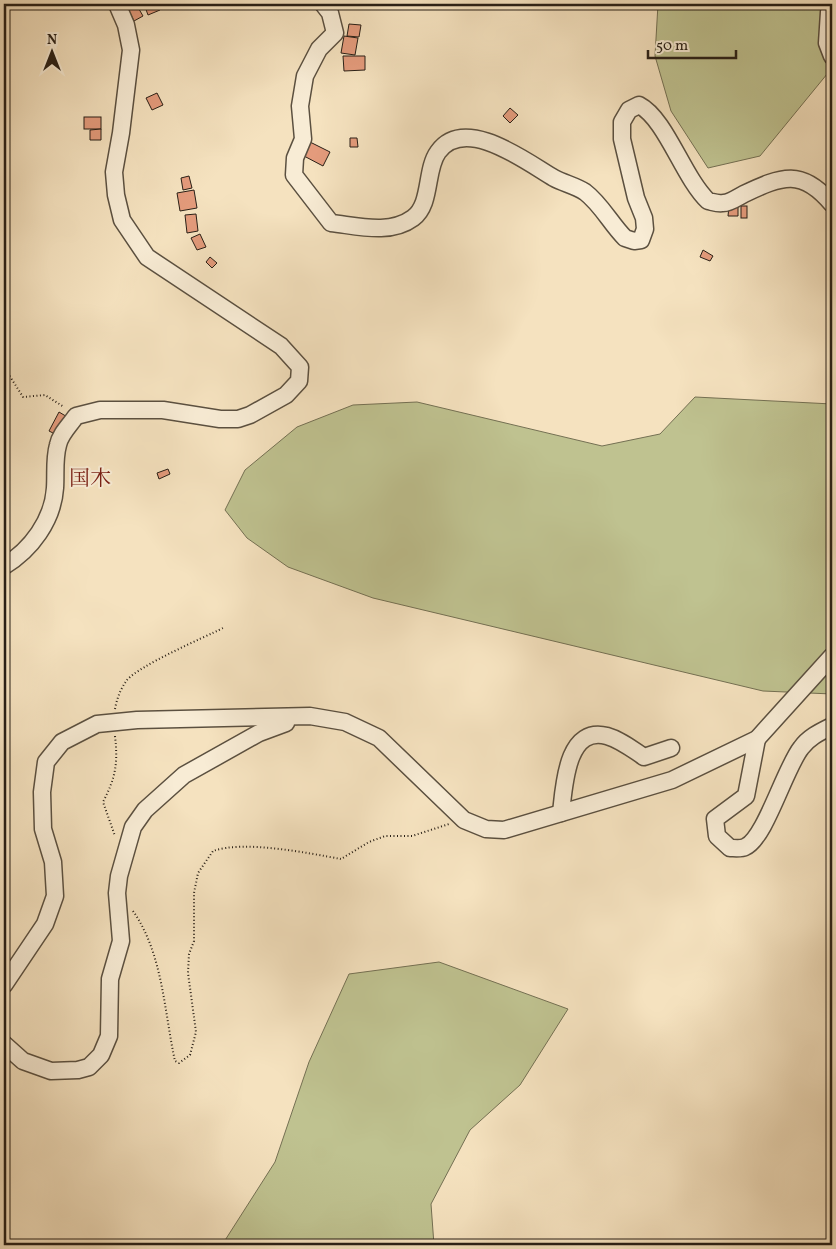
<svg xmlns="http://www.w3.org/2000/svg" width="836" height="1249" viewBox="0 0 836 1249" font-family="Vollkorn,'Noto Serif JP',serif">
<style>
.green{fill:#bfc290;stroke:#747053}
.building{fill:#e49b7c;stroke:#281f16}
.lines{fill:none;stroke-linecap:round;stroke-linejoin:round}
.minor-casing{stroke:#5b5040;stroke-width:19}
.path{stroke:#281f16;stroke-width:2;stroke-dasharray:1 2.5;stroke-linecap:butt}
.minor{stroke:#f8ecd5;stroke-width:16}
.labels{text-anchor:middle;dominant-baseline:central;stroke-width:4;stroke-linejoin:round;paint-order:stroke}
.quarter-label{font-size:21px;fill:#7a1f14;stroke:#f8ecd5}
</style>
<rect width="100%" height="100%" fill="#f5e2bf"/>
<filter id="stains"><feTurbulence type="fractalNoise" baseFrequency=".004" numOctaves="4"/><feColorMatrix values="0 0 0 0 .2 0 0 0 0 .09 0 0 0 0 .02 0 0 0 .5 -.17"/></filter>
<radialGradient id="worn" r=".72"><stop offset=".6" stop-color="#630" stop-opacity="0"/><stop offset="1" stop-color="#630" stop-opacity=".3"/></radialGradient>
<g class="green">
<path d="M658 4H832V68L760 156 708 168 671 111 655 56Z"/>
<path d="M695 397 832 404V694L763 691 373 598 288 567 247 538 225 510 245 470 297 427 353 405 417 402 602 446 660 434Z"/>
<path d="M439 962 568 1009 520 1085 470 1130 431 1204 434 1245H222L275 1162 309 1062 349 974Z"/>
</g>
<g class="building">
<path d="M136 4 143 16 134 21 128 9Z"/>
<path d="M144 4H158L160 10 148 15Z"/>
<path d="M349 24 361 25 359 37 347 36Z"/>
<path d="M344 36 358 38 355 55 341 53Z"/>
<path d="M343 56H365V70L344 71Z"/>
<path d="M157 93 163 105 152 110 146 98Z"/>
<path d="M510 108 518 115 510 123 503 116Z"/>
<rect x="84" y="117" width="17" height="12"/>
<path d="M101 129V140H90V130Z"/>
<path d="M350 138H357L358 147H350Z"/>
<path d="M310 142 330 152 323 166 304 156Z"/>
<path d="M189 176 192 188 183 190 181 178Z"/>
<path d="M194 190 197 208 180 211 177 193Z"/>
<path d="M729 206 738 207V216H728Z"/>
<rect x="741" y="206" width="6" height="12"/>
<path d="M196 214 198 231 187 233 185 215Z"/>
<path d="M200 234 206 247 197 250 191 238Z"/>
<path d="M703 250 713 256 710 261 700 257Z"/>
<path d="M210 257 217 263 212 268 206 262Z"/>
<path d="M59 412 69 418 59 436 49 431Z"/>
<path d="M168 469 170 474 159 479 157 473Z"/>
</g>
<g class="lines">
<g class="minor-casing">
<g id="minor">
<path d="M323 4 330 13 335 33 319 49 305 76 300 106 303 139 295 158 294 175 331 223C358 226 390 235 413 218 432 204 425 170 438 152 465 114 528 163 554 178 563 183 576 186 585 192 601 204 611 224 625 238L634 241 641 240 645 229 644 218 636 198 622 139V122L629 110 639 105C666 119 683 177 708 201 713 202 718 204 723 203 730 203 738 197 744 194 782 176 802 168 832 204"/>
<path d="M832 9 829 12 827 43 832 56"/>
<path d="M4 566C31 550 53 520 55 488 56 473 54 459 58 445 60 434 70 425 76 416L100 410H163L220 419H238L250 415 286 395 299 381 300 367 281 346 147 257 122 220 116 195 114 172 121 133 131 50 126 25 117 4"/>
<path d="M757 739 746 796 715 819 717 836 730 848C734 848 741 849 745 847 765 839 785 768 801 748 809 737 820 732 832 726"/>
<path d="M561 813C564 788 566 725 607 736 621 740 632 749 644 757L671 748"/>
<path d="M4 985 45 924 55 896 53 862 43 829 42 792 46 762 62 742 97 724 137 720 310 716 345 722 379 738 464 820 486 829 504 830 672 780 757 739 832 656"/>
<path d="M4 1044 23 1061 51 1071 78 1070 89 1067 101 1055 109 1036 110 979 121 941 117 893 119 876 133 827 145 810 184 775 259 733 286 723"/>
</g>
</g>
<g class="path">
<path d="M4 367 23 397 45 395 64 407"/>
<path d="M115 709C117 698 121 688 127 680 140 665 203 638 223 628"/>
<path d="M115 736C118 763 116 777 103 802L115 836"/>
<path d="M133 911C163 954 164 1011 175 1061L179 1063 190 1055 196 1032 188 973 189 954 194 941V893L198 873 213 851C244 840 308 853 341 859L369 842 385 836H412L449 824"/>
</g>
<use href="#minor" class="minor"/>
</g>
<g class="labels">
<g class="quarter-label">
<text x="90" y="479">国木</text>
</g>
</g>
<rect width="836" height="1249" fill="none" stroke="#f5e2bf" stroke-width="20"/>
<rect x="5" y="5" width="826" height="1239" fill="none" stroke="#281f16" stroke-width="2.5"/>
<rect x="10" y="10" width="816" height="1229" fill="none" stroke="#281f16"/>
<g transform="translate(52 52)" stroke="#f8ecd5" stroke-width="4" paint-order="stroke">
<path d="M0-4L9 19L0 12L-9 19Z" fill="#281f16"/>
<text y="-8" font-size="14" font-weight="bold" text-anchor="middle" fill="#281f16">N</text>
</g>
<path d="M648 50v8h88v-8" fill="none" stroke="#281f16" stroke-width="2.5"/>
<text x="656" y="50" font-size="15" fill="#281f16" stroke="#f8ecd5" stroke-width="4" paint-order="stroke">50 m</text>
<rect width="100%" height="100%" filter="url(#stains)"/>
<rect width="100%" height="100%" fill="url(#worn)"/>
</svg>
